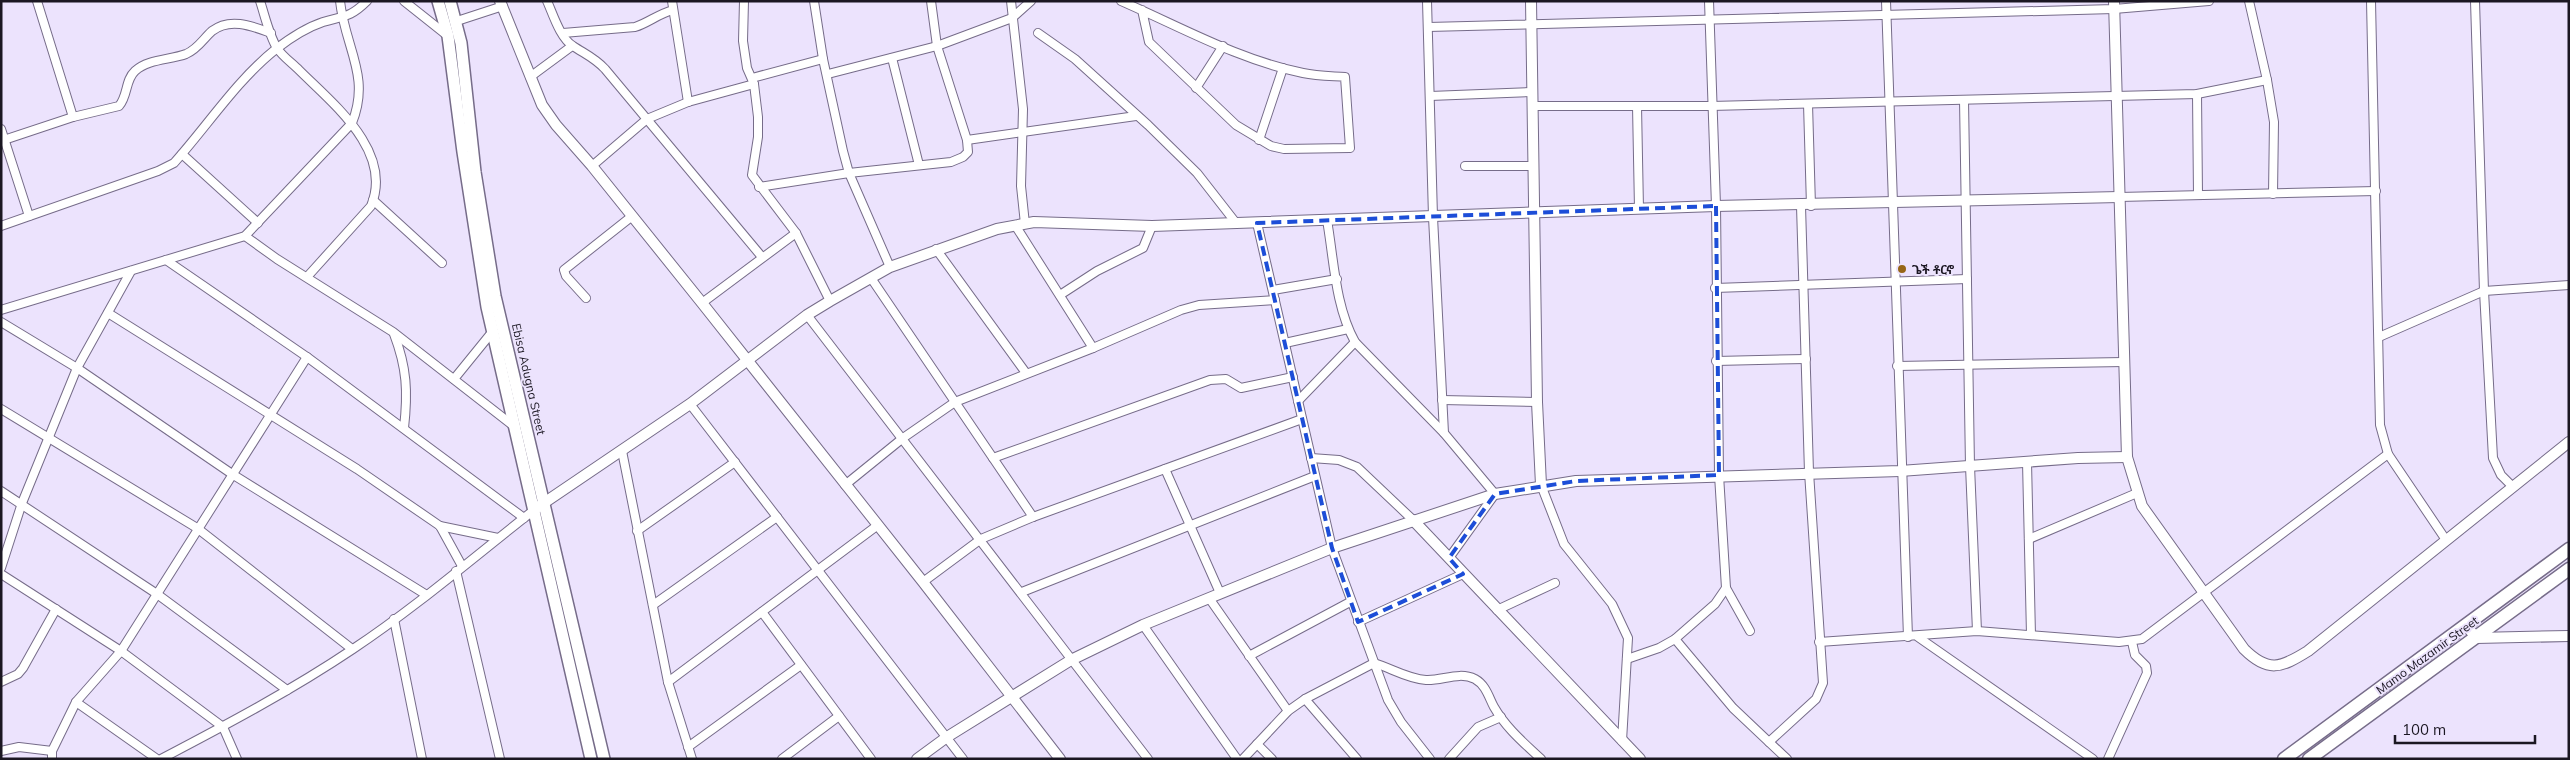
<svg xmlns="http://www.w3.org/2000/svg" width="2570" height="760" viewBox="0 0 2570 760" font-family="Mulish,'Noto Sans Ethiopic',sans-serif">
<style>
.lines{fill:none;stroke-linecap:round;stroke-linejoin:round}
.minor-casing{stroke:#766c89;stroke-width:10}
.tertiary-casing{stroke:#766c89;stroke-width:12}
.secondary-casing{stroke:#766c89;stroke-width:14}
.primary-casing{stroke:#766c89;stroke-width:15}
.minor{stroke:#fff;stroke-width:8}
.tertiary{stroke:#fff;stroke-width:10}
.secondary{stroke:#fff;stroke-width:11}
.primary{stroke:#fff;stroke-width:12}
.marked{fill:none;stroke:#1d4ed8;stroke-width:4;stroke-dasharray:10 6;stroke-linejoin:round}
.poi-dot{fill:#976617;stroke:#ece3fd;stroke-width:2}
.labels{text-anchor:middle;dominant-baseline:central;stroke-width:4;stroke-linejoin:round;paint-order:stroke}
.poi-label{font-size:12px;font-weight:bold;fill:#1b1722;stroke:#ece3fd;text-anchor:start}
.street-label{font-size:12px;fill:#1b1722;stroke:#ece3fd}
</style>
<rect width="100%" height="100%" fill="#ece3fd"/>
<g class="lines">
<g class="minor-casing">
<g id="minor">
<path d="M37 1 73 117"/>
<path d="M260 1C265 16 269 35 277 48 282 56 292 63 299 70 332 103 394 151 371 206L307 277"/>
<path d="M404 1 448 36"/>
<path d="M547 1C553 14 560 38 573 46 585 54 595 58 605 69L762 257"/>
<path d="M672 1 688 102"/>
<path d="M744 1 743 41 747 68 754 84 758 117V137L752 175 796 233 830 301"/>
<path d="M814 1 823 59 843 151 849 173 890 267"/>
<path d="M1011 1 1023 109 1021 186 1025 224"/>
<path d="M1121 1C1181 27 1239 60 1303 73 1317 76 1331 76 1345 77L1350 148 1284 149 1271 146 1236 125 1149 42 1142 10"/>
<path d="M1427 1 1433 217 1444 433 1495 494 1449 558"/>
<path d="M1886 1 1908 637"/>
<path d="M2249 1 2267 80 2274 122 2273 194"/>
<path d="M2371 1 2380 425 2388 454 2446 540"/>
<path d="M2475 1 2484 291 2493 458 2501 475 2512 486"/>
<path d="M457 21 503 6"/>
<path d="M1428 27 2114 9 2209 1"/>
<path d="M563 33 635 27C648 23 658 14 673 10"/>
<path d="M1038 33 1075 59 1148 125 1197 173 1236 223"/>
<path d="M892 58 919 165"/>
<path d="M828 74 937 46 1012 18 1031 1"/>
<path d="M530 77 572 46"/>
<path d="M752 78 823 59"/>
<path d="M1196 88 1223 46"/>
<path d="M2197 94 2198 195"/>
<path d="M1430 96 1532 92"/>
<path d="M1964 100 1970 466 1977 631"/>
<path d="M1808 104 1811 206"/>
<path d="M1532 106H1711L2197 94 2267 80"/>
<path d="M1637 106 1639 209"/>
<path d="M1 129 29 216"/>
<path d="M967 140 1136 116"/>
<path d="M1259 140 1283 68"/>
<path d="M1 141 73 117 119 106C128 96 125 80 135 71 148 59 170 60 186 54 198 49 203 39 212 31 230 17 252 26 271 33"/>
<path d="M182 154 258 223"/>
<path d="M592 166 647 119 688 102 754 84"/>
<path d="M1465 166H1533"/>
<path d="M759 187 849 173 951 162 963 157 968 152 967 140 937 46 931 1"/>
<path d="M2119 197 2376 191"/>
<path d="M373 200 442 263"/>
<path d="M1327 220C1334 260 1335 306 1355 342L1444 433"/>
<path d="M1257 223 1332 548 1388 700 1401 722 1430 759"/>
<path d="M1015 225 1093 348"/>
<path d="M1 226 158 171 174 163C208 125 237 80 276 49 289 39 308 27 323 22 343 16 350 18 367 1"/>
<path d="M245 236 277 259 393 332 515 427"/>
<path d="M936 249 1026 373"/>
<path d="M166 260 307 357 524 518"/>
<path d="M871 278 1033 517"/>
<path d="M1715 288 1967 279"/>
<path d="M1273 290 1337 279"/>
<path d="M1060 295 1097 271 1143 248 1152 226"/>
<path d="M586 298 566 276 564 270 631 217"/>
<path d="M702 303 796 233"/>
<path d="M1 310 245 236 352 123C371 76 345 48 340 1"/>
<path d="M108 313 357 469 440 526 462 566"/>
<path d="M807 315 1148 759"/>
<path d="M1 322 77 368 232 474 425 594"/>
<path d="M394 334C407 368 408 392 404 428"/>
<path d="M2379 337 2484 291 2569 285"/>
<path d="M1285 343 1348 329"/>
<path d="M1716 361 1806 359"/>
<path d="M1897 366 2124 362"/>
<path d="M454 379 493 331"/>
<path d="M1442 400 1537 402"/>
<path d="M1298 401 1355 342"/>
<path d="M690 404 963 759"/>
<path d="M1 409 197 528 352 649"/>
<path d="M622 451 668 682 692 759"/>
<path d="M993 458 1210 380 1226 379 1241 388 1293 377"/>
<path d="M1311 458 1339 460 1357 467 1413 520"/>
<path d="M2027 462 2031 635"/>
<path d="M1165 469 1220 593"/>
<path d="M845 485 903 438 955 402 1093 348 1181 310 1199 305 1275 300"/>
<path d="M1541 485 1564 544 1612 604 1628 638 1622 741"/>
<path d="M1 491 157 594 287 690"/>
<path d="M440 526 498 538"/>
<path d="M637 531 735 462"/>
<path d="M2029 539 2137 493"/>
<path d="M1 568 22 503 77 368 131 271"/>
<path d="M456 571 500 759"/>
<path d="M1 574 121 651 223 727 237 759"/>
<path d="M923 582 981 539 1033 517 1302 419"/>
<path d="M1726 588 1750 631"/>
<path d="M1022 592 1315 476"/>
<path d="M1209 598 1288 711"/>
<path d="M653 605 777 517"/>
<path d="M1497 610 1555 583"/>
<path d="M762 612 871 759"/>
<path d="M394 619 422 759"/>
<path d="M1358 622 1463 574"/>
<path d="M1143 625 1237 759"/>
<path d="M1918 637 2093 759"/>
<path d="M1675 639 1733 708 1787 759"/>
<path d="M1819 642 1977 631 2119 642 2142 639 2388 454"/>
<path d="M1249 656 1350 602"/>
<path d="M1627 659 1659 648 1675 639 1715 604 1726 588 1719 475 1716 206 1709 1"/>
<path d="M1 682 18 674 23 668 56 609"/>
<path d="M668 682 878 525"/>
<path d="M1305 699 1357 759"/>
<path d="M76 702 157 759"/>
<path d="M1769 742 1816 699 1823 683 1809 472 1801 206"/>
<path d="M1257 744 1272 759"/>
<path d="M688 747 801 665"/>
<path d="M1 751 19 747 52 751"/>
<path d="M52 759V751L76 702 121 651 307 357"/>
<path d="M161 759C226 725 292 690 353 649 416 607 474 557 534 510"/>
<path d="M782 759 839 716"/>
<path d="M1243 759 1288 711 1305 699 1374 663C1391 668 1408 679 1426 680 1442 681 1459 671 1475 679 1486 685 1489 698 1494 707 1506 728 1524 743 1541 759"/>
<path d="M1449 759 1478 727 1501 717"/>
<path d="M2108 759 2147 673 2146 666 2135 655 2132 642"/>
</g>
</g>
<g class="tertiary-casing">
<g id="tertiary">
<path d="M500 1 542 105 556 125 592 166 702 303 923 582 1060 759"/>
<path d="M1531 1 1537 402 1541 485"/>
<path d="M2114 1 2127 457 2142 506 2244 649C2268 673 2281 668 2308 651L2569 442"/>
<path d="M538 507 690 404 807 315 830 301 890 267 997 229 1034 222 1152 226 1716 206 2119 197"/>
<path d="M1413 520 1640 759"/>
<path d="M2467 626 2476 638 2569 636"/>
<path d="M917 759 947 737 1071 660 1143 625 1332 548 1495 494 1576 481 1900 471 2078 458 2127 457"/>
</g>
</g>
<g class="secondary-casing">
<g id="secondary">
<path d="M438 1 448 36 463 152 487 307 591 759"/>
<path d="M450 1 461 43 475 172 495 296 604 759"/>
</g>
</g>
<g class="primary-casing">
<g id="primary">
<path d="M2284 759 2569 549"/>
<path d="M2309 759 2569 569"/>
</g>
</g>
<use href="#minor" class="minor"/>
<use href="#tertiary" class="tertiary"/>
<use href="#secondary" class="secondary"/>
<use href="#primary" class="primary"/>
</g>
<path class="marked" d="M1716 206 1719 475 1576 481 1495 494 1449 558 1463 574 1358 622 1332 548 1257 223Z"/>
<circle class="poi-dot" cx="1902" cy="269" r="5"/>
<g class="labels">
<g class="poi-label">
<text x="1912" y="269">ጌች ቶርኖ</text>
</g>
<g class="street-label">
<text transform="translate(529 379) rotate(77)">Ebisa Adugna Street</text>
<text transform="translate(2427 655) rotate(-36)">Mamo Mazamir Street</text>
</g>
</g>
<rect width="2570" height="760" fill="none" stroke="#1b1722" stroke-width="5"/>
<path d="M2395 735v8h140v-8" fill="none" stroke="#1b1722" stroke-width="2.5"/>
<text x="2402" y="735" font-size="15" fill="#1b1722" stroke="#ece3fd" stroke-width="4" paint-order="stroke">100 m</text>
</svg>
